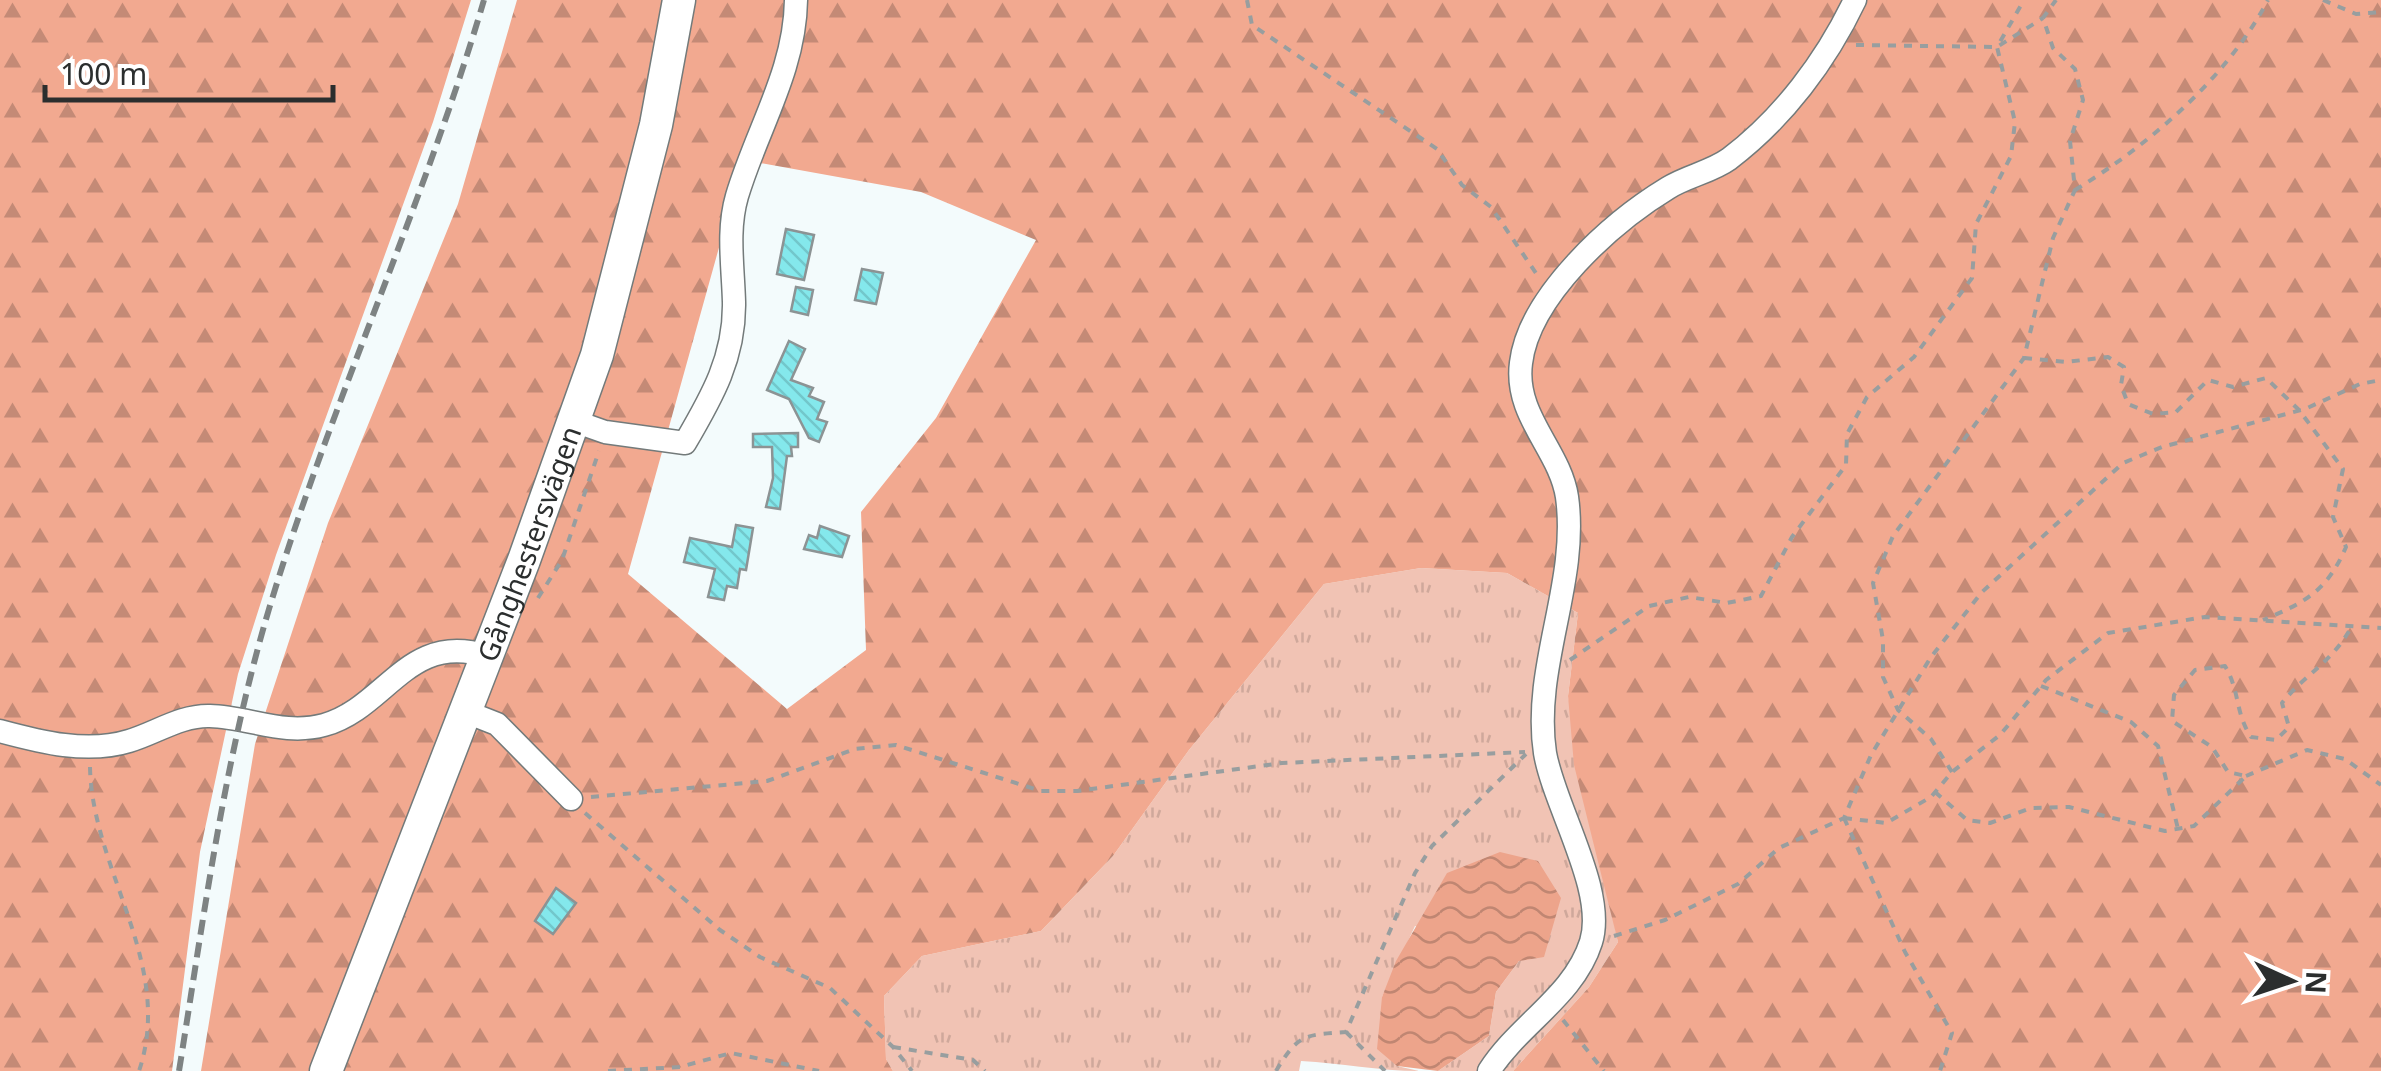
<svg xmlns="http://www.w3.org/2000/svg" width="2381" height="1071" viewBox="0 0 2381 1071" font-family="'Noto Sans',sans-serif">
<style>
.grass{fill:url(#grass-tufts)}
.forest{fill:url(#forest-firs);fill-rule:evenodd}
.water{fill:url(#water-waves)}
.building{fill:url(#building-back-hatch);stroke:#8c9394;stroke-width:2.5}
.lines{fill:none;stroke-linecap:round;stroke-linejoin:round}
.street-casing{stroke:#737a7a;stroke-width:25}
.secondary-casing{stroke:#737a7a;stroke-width:35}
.path{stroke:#989e9f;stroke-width:4;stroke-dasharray:8 8;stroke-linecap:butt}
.street{stroke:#fff;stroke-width:22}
.secondary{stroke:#fff;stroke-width:32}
.rail{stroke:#7e8383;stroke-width:6;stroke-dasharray:15 8;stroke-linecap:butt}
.labels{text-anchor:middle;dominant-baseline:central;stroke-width:8;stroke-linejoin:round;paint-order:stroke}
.street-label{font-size:28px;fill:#2b2e2e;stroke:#fff}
</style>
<defs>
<pattern id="grass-tufts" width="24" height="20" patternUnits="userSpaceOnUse" patternTransform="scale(2.5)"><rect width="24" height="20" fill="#f1c3b4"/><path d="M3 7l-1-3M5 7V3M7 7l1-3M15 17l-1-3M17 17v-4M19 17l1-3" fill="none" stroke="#cfa89b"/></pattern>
<pattern id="forest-firs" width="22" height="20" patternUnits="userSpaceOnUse" patternTransform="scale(2.5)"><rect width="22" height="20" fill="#f2a990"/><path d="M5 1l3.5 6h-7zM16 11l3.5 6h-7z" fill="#c48a76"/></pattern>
<pattern id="water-waves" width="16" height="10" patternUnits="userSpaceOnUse" patternTransform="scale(2.5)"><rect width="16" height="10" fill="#eda48b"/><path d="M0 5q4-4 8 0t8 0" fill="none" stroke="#c08672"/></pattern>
<pattern id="building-back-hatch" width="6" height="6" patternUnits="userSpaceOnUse" patternTransform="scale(2.5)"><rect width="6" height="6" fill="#84e8ec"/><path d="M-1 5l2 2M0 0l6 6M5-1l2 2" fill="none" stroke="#72c7cb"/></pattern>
</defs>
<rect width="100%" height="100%" fill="#f3fbfc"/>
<path class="grass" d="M1421 568 1507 573 1578 613 1568 696 1618 942 1589 987 1513 1071H1438L1489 1036 1496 992 1519 961 1415 926 1382 997 1397 1066 1419 1071C1378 1071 1341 1063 1301 1061L1299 1071H893L886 1059 884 996 922 956 1041 931 1113 856 1189 750 1324 584Z"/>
<g class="forest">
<path d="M0 0H471L433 122 276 555 238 674 200 852 172 1071H0Z"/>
<path d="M517 0H2381V1071H1513L1589 987 1618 942 1574 765 1568 696 1578 613 1507 573 1421 568 1324 584 1189 750 1113 856 1041 931 922 956 884 996 886 1059 893 1071H201L255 744 328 523 458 204ZM755 162 921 192 1036 240 936 418 861 512 866 650 787 709 628 574 742 165Z"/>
</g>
<path class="water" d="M1500 852 1538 861 1561 898 1544 957 1519 961 1496 992 1489 1036 1438 1071 1397 1066 1377 1049 1382 997 1396 961 1447 873Z"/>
<g class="building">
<path d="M786 229 814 235 804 280 777 274Z"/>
<path d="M862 269 883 273 876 304 855 300Z"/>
<path d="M796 287 813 290 808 315 791 311Z"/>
<path d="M789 341 805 349 791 380 813 388 809 396 824 402 817 419 827 422 819 442 809 438 789 399 767 390Z"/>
<path d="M798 433V447H791L792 456H787L780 509 766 507 773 478 772 447H753V434Z"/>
<path d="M736 525 753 528 746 570 740 569 737 588 727 586 724 600 708 597 715 569 684 562 690 538 732 547Z"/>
<path d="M820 526 849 536 842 557 804 549 809 535 817 538Z"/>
<path d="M556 888 576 903 553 934 535 921Z"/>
</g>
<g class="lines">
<g class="street-casing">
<g id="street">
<path d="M574 421 605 432 685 443C712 397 735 357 734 302 733 266 727 230 737 196 757 129 795 71 796 0"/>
<path d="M464 711 497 724 571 799"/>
<path d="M0 731C41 742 87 754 129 741 156 733 181 715 210 716 249 717 284 736 324 725 386 708 408 631 486 656"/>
<path d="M1489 1071C1519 1024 1574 996 1591 942 1607 891 1554 806 1545 753 1532 667 1579 583 1567 497 1560 450 1514 416 1521 363 1529 296 1612 222 1668 188 1687 176 1711 172 1729 159 1783 118 1826 61 1855 0"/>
</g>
</g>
<g class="secondary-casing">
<g id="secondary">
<path id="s1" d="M326 1071 524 560 597 355 656 125 679 0"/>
</g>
</g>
<g class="path">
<path d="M1247 0 1252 25 1437 149 1462 185 1491 207 1540 279"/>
<path d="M2323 0 2356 14 2381 12"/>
<path d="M1856 45 1997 47 2043 18"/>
<path d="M2075 190C2149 145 2227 78 2268 0"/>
<path d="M2024 358 2066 362 2108 357 2124 367 2121 385 2128 404 2153 414 2176 412 2208 380 2233 387 2266 378 2299 410 2343 469 2333 517 2346 547C2327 591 2306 602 2263 620"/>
<path d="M538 598 562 560 599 451"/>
<path d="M1570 660 1649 606 1689 597 1727 603 1761 596 1792 537 1846 465 1847 434 1867 397 1914 357 1972 278 1976 224 2011 156 2015 122 1997 47 2024 0"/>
<path d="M2041 686 2131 722 2158 746 2178 829"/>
<path d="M90 767C92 871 175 964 139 1071"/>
<path d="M1952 772 1931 739 1898 710 1883 677V640L1873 583 1893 536 2024 358 2053 238 2075 190 2070 141 2083 100 2075 69 2053 48 2043 18 2056 0"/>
<path d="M2246 776 2307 750 2345 759 2381 785"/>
<path d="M1935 792 1967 820 1990 823 2031 808 2069 807 2165 831 2194 826 2246 776 2228 772 2212 747 2172 721 2174 695 2195 670 2225 666C2240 691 2235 713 2251 737L2276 740 2289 727 2282 703C2307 672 2331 664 2352 626"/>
<path d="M591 797 767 781 855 749 896 745 1041 791H1077L1282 763 1525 752"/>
<path d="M585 813 720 930 760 957 830 988 893 1047 912 1071"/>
<path d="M1844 818 1886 823 1931 797 1952 772 2000 735 2046 680 2108 633 2205 617 2381 628"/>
<path d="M1844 818 1905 952 1952 1033 1940 1071"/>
<path d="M1614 936 1665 920 1738 884 1779 848 1844 818 1871 755 1931 657 1982 592 2123 463 2162 447 2305 409 2360 384 2381 380"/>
<path d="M1563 1020 1604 1071"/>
<path d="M1346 1032 1385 1071"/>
<path d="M893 1047 973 1060 985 1071"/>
<path d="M608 1071 680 1067 731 1053 819 1071"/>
<path d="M1276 1071C1298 1034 1304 1035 1346 1032L1415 873 1432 846 1526 754"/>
</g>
<use href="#street" class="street"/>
<use href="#secondary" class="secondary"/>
<path class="rail" d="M179 1071C204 916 224 760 269 609 331 403 423 207 484 0"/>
</g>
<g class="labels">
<g class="street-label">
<text stroke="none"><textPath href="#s1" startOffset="565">Gånghestersvägen</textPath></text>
</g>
</g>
<g transform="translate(2291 981) rotate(93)" stroke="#ffffff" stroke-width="8" paint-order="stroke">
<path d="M0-8L18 38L0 25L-18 38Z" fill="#2b2e2e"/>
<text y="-15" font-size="28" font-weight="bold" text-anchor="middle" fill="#2b2e2e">N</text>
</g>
<path d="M45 85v15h288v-15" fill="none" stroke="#2b2e2e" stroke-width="5"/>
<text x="60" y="85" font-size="30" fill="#2b2e2e" stroke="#ffffff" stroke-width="8" paint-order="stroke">100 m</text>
</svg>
